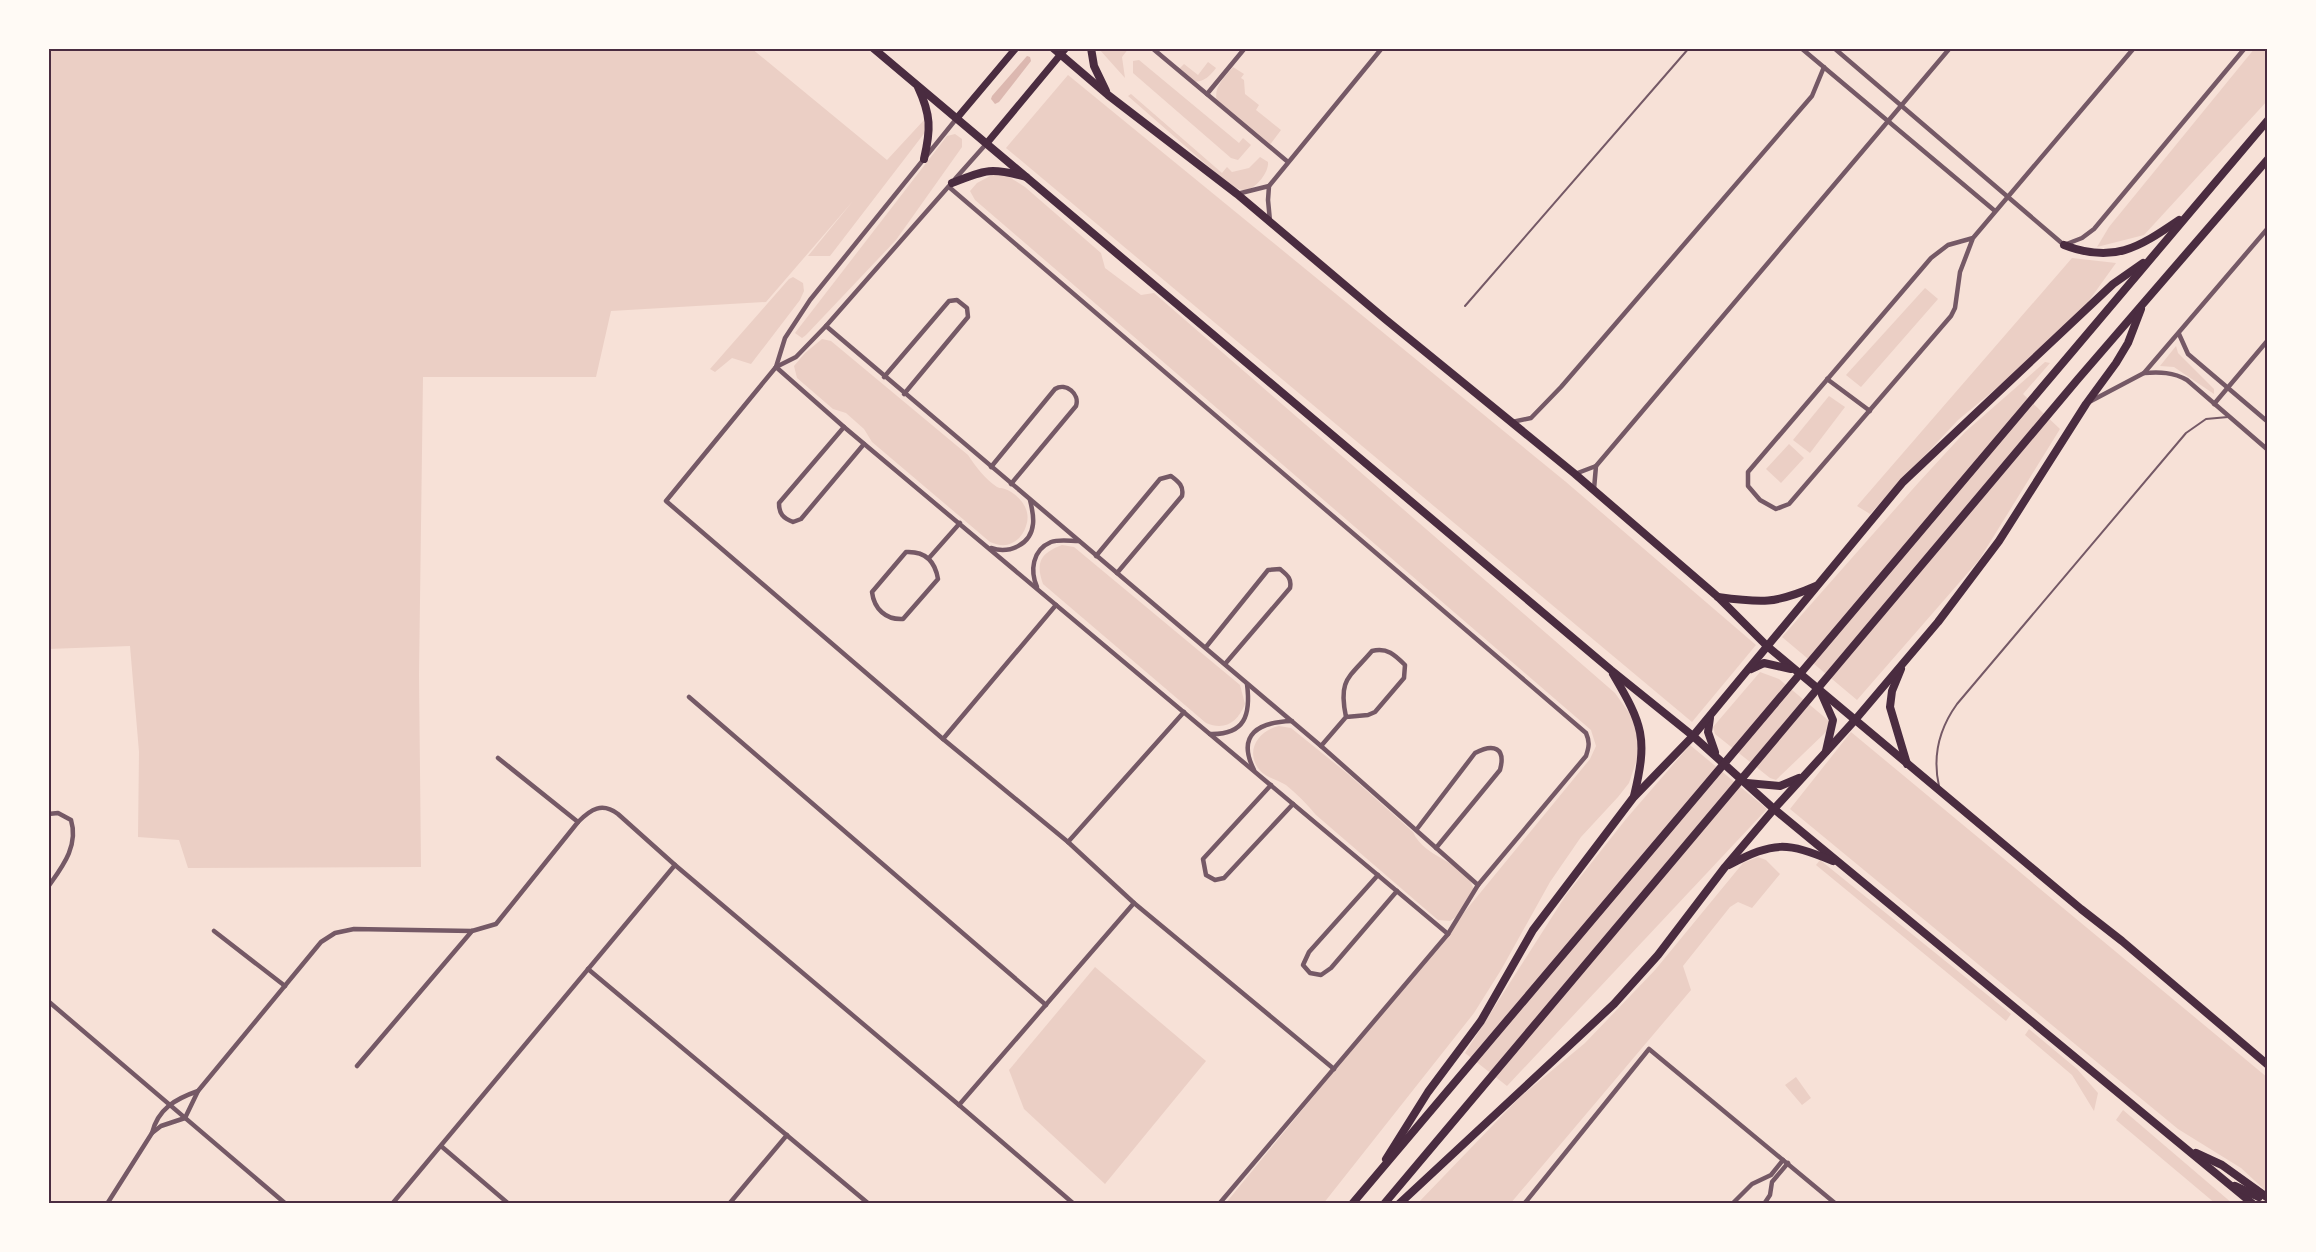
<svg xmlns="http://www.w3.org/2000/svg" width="2316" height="1252" viewBox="0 0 2316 1252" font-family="'Exo 2',sans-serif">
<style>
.green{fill:#ebcfc5}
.water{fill:#dcb8b0}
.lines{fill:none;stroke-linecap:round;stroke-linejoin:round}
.service{stroke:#755966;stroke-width:2}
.minor{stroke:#755966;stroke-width:4.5}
.secondary{stroke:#4a2c40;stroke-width:7}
.primary{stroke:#4a2c40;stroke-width:8}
.neatline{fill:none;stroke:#4a2c40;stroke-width:2}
</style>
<rect width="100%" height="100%" fill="#f7e1d7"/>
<g class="green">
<path d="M48 48H751L887 160 924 120 926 131 830 256H808L853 201 766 302 611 311 596 377H423L419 675 421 867 188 868 179 840 138 837 139 752 130 646 48 649V368H50L48 350Z"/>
<path d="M1129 48 1122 57 1125 78 1099 49Z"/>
<path d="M2255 48H2268V100L2144 235 2097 247 2109 227Z"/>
<path d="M1139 60 1239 143 1243 138 1251 145 1238 160 1231 158 1133 73V61Z"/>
<path d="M1208 62 1216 68C1209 77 1205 81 1194 82L1178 70 1184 64 1198 75Z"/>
<path d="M1233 67 1244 74 1241 78 1244 80 1245 94 1259 105 1256 110 1281 130 1269 146 1217 102C1213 87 1224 78 1233 67Z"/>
<path d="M1068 75 1566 482 1756 645 1692 722 1006 148Z"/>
<path d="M1131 94 1222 173 1227 167 1232 172 1249 168 1260 157 1268 162C1269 172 1257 187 1247 190 1242 191 1238 188 1232 187L1128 96Z"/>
<path d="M955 134 962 139V147L896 240 806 335 802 338 795 333 947 136Z"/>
<path d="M992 175H1006L1025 187 1101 253 1105 268 1141 295 1154 293 1615 693 1632 717 1637 736 1638 756 1629 783 1618 797 1581 837 1550 882 1501 970 1474 1013 1323 1204H1225L1590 759 1596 746 1591 730 975 200 970 191 977 183Z"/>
<path d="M2072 258 2116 263 2088 302 2022 367 1958 420 1870 514 1857 506Z"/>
<path d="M793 277 803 283 804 291 800 300 751 364 732 358 715 372 710 369 789 279Z"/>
<path d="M1925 288 1938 299 1861 387 1846 375Z"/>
<path d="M822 339 831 341 968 455C976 467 985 479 997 487 1001 489 1000 487 1005 489 1020 495 1032 510 1026 526 1024 533 1019 540 1012 543 1004 547 998 545 990 542L872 442 864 429 846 413 833 409 797 378 794 366 805 353Z"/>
<path d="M2176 346 2178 353 2214 389V394L2174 367 2160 366Z"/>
<path d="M2045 362 2050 363 2023 394 2060 429 1979 560 1857 700 1782 637 1919 482 1965 432Z"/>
<path d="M1829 396 1845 407 1810 453 1793 440Z"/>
<path d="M1789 444 1804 458 1781 483 1766 469Z"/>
<path d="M1062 545 1074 547 1240 685 1245 704C1238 722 1225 731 1206 723L1043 584C1035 562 1041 553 1062 545Z"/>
<path d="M1760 672 1779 679 1829 721 1828 730 1776 780 1770 778 1715 734 1713 727Z"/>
<path d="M1279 726 1291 728 1348 774 1413 832C1425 860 1467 861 1474 890L1456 917 1450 921 1438 920 1316 815C1307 804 1297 794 1286 785 1277 779 1265 778 1258 768 1245 749 1260 730 1279 726Z"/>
<path d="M1851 732 2268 1078V1193L2241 1168 2178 1129 1790 809Z"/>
<path d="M1690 745 1767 809 1507 1086 1465 1053 1566 895 1626 819Z"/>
<path d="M1758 857 1766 860 1780 874 1752 908 1738 902 1730 907 1683 966 1691 990 1510 1204H1417L1520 1097 1585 1043 1655 970 1743 863Z"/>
<path d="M1820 860 2011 1014 2006 1021 1816 865Z"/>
<path d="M1095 967 1206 1061 1105 1184 1024 1109 1009 1070Z"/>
<path d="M2029 1029 2077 1069 2098 1093 2094 1111 2072 1075 2025 1035Z"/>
<path d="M1796 1077 1811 1098 1802 1105 1785 1085Z"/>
<path d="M2123 1110 2233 1204H2216L2116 1120Z"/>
</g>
<path class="water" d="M1027 56 1030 57 1031 61 999 102 995 104 991 99 992 96Z"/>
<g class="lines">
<g class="service">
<path d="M1465 306 1689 48"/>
<path d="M1939 786C1932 755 1939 729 1957 704L2186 433 2206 419 2228 417"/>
</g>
<g class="minor">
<path d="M1152 48 1288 162"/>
<path d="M1801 48 1995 211"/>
<path d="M1834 48 2064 245 2082 238 2094 229 2245 48"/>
<path d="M1207 94 1245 48"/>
<path d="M957 118 810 300 785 338 776 367 666 501 943 739 1068 842 1134 903 1334 1069"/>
<path d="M955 179 987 143"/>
<path d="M949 187 1586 733C1590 742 1589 747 1586 756L1478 885 1448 934 1219 1204"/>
<path d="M1237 194 1269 186"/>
<path d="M1270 221 1268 200 1269 186 1382 48"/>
<path d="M1973 238 1948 245 1931 258 1748 472V486L1760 500 1776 509 1789 504 1951 316 1955 308 1960 272 1973 238 2134 48"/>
<path d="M826 326 1321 746 1478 885"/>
<path d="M2179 334 2188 354 2268 422"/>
<path d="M776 367 844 427 1448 934"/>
<path d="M776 367 796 357 826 326 949 186"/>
<path d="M2144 373C2160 372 2173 372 2187 380L2268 450"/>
<path d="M884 377 949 301 957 300 967 308 968 317 904 394"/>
<path d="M1827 379 1870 411"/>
<path d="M2091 401 2144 373 2268 228"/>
<path d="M2214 404 2268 340"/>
<path d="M1512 422 1531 418 1561 387 1812 96 1824 67"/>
<path d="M844 427 779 503C779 514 783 518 793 522L801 519 864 444"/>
<path d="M991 467 1055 389C1066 382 1080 394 1076 406L1011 484"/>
<path d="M1575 474 1596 466 1950 48"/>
<path d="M1594 489 1596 466"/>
<path d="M991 548C1009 554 1031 545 1033 524 1034 516 1032 508 1030 500"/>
<path d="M906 552C925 551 935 561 938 579L903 619C886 620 874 609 872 592Z"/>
<path d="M1096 556 1160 479 1171 476C1179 482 1184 486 1182 496L1117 573"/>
<path d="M929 558 960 523"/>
<path d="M1037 587C1030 571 1032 550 1051 542 1059 539 1070 541 1079 541"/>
<path d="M1206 647 1268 570 1280 569C1287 575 1292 578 1290 588L1225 664"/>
<path d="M689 697 1046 1005"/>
<path d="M1210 734C1245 735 1251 715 1247 684"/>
<path d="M943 739 1056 605"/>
<path d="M1321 746 1346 717 1368 715 1375 712 1404 678 1405 665C1395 655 1387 647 1372 651 1349 678 1338 679 1346 717"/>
<path d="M498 758 578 822"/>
<path d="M1254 770C1236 734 1259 722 1292 721"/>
<path d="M1271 785 1203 859 1206 875 1215 880 1224 878 1293 804"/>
<path d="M48 814 58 813 71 820C79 846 62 867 48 887"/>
<path d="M1417 829 1475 753C1494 743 1506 748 1500 770L1436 848"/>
<path d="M1068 842 1184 712"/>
<path d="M1378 875 1309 952 1303 965 1310 973 1321 975 1331 968 1397 891"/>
<path d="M214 931 285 986"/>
<path d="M588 969 869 1204"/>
<path d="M48 1001 286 1204"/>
<path d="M357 1066 472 931"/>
<path d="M959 1105 1134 903"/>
<path d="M185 1118 198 1091 321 942 335 933 354 929 472 931 496 924 578 822C591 809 602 802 618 814L675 865 959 1105 1074 1204"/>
<path d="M152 1133 161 1126 185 1118"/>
<path d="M441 1146 509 1204"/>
<path d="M107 1204 152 1133C158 1109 175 1099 198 1091"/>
<path d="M392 1204 675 865"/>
<path d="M729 1204 787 1135"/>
<path d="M1524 1204 1649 1049 1836 1204"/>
<path d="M1732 1204 1752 1184 1771 1175 1783 1160"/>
<path d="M1764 1204 1770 1195 1772 1182 1788 1163"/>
</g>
<g class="secondary">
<path d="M957 118 1016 48"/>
<path d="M987 143 1066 48"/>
</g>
<g class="primary">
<path d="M873 48 1611 670 1693 736 1774 809 2253 1204"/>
<path d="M1053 48 1108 95 1237 194 1385 319 1575 474 1718 597 1767 646 2081 909 2122 941 2268 1065"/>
<path d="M1091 48 1094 66 1106 91"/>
<path d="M918 87C931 115 931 129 924 159"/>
<path d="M952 183C985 170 991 167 1026 177"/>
<path d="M2064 245C2113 264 2138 248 2179 220"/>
<path d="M1718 597C1762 603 1775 604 1816 586"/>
<path d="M1751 669 1764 663 1791 669"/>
<path d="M1901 669 1892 691 1890 707 1907 764"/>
<path d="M1613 674C1643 725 1648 738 1634 796"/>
<path d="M1822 695 1833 720 1826 751"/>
<path d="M1710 718 1708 732 1715 752"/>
<path d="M1747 783 1780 786 1799 778"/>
<path d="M1729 865C1775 841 1786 842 1833 861"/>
<path d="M2196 1153 2222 1165 2268 1198"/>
<path d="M1386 1159 1428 1092 1481 1021 1533 930 1633 798 1693 736 1903 482 2113 284 2143 263"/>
<path d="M2235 1186 2259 1197"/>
<path d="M1352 1204 2268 120"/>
<path d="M1384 1204 2078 379 2268 159"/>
<path d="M1399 1204 1614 1004 1658 955 1725 867 1774 809 1855 720 1938 622 1999 541 2086 404 2116 363 2128 343 2141 309"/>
</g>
</g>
<rect width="2316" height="1252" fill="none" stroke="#fffaf5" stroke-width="99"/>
<rect x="50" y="50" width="2216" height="1152" class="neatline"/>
</svg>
